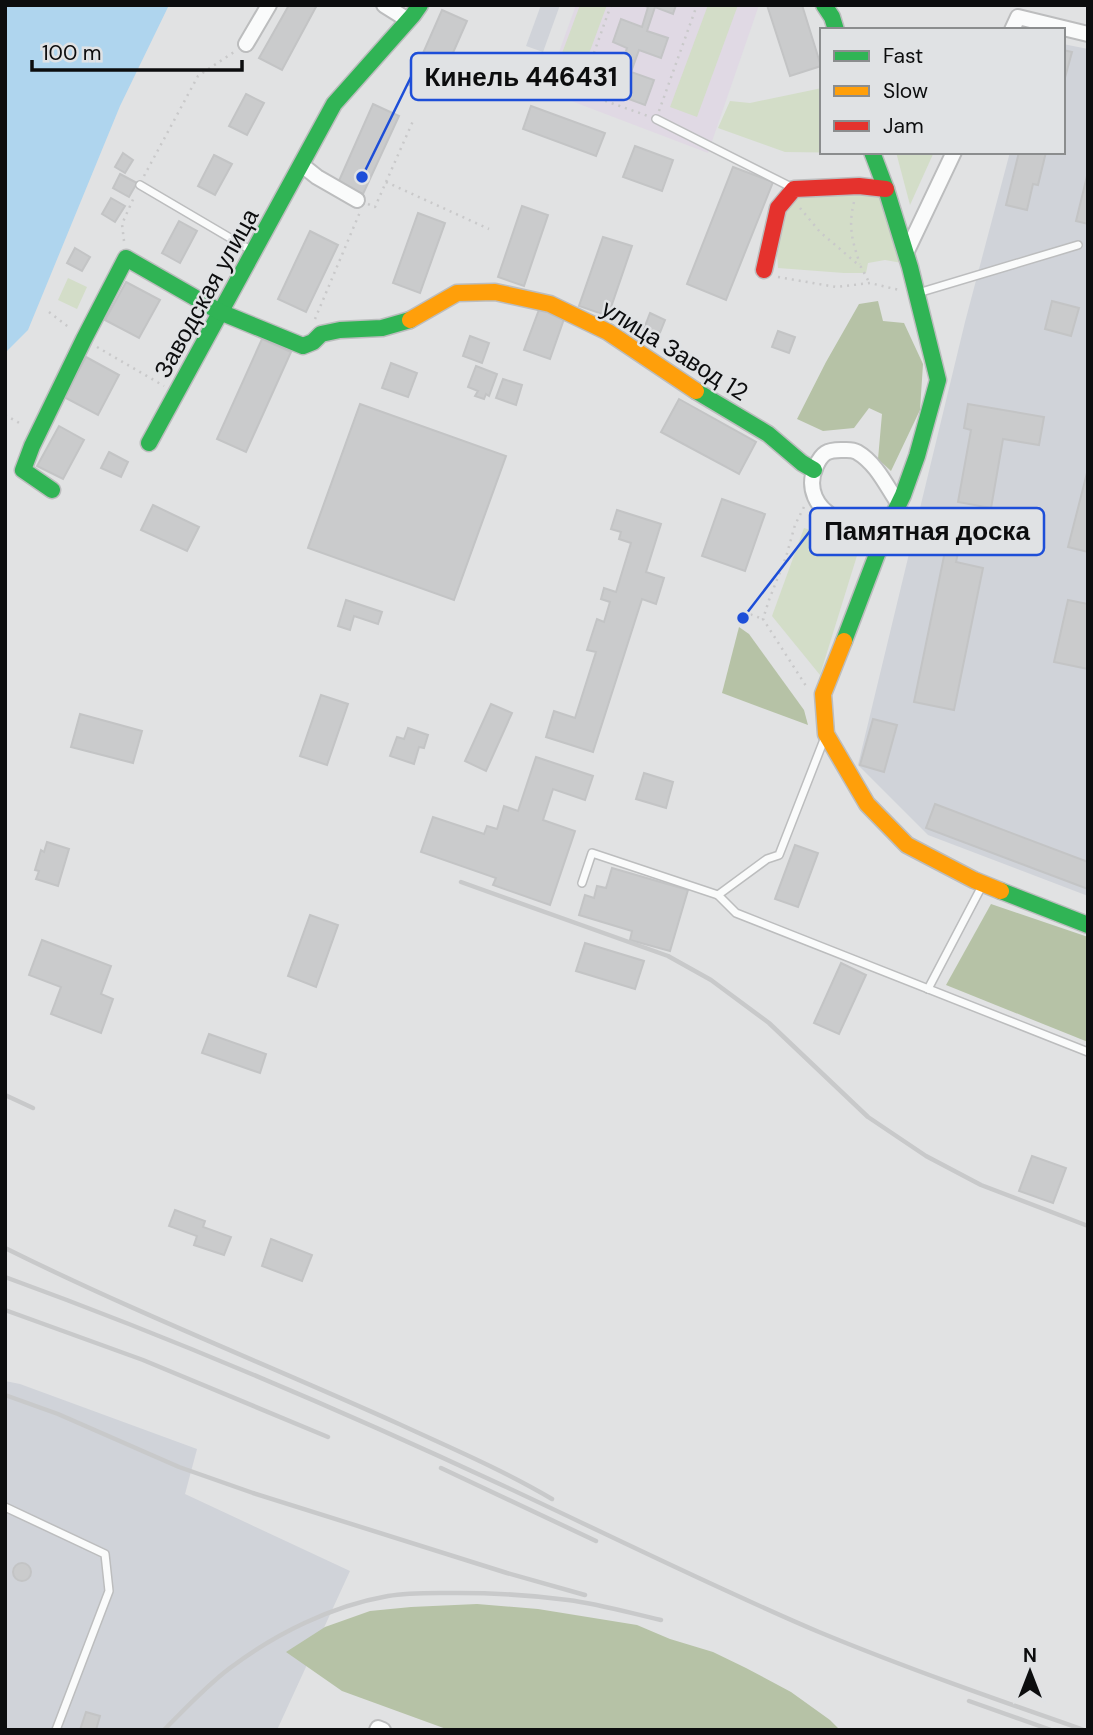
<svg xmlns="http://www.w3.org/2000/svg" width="1093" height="1735" viewBox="0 0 1093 1735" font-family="'DM Sans',sans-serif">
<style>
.built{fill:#d0d3d9}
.education{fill:#e0d9e4}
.green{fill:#d3ddc8}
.forest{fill:#b6c2a6}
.water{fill:#afd5ee}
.building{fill:#cacbcc;stroke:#c3c4c5;stroke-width:2}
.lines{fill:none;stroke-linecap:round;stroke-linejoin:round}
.lane-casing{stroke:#bcbdbe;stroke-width:10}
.street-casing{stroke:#bcbdbe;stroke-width:18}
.fast-casing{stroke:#bcbdbe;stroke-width:19}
.slow-casing{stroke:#bcbdbe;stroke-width:19}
.jam-casing{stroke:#bcbdbe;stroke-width:19}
.path{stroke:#c9c9ca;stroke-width:2.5;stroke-dasharray:2 5;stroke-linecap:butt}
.lane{stroke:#fafbfb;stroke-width:7}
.street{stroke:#fafbfb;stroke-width:14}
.fast{stroke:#30b455;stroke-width:16}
.slow{stroke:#ff9f0a;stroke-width:16}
.jam{stroke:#e5322d;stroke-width:16}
.rail{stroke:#c8c9ca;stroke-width:4.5}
.labels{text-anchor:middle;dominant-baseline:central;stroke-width:5;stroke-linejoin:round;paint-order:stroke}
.street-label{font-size:24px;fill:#0c0d0e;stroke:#e0e2e4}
.leader{fill:none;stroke:#1d4ed8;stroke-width:2.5}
.callout-dot{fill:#1d4ed8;stroke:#e0e2e4;stroke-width:2.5}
.callout{fill:#e0e2e4;stroke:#1d4ed8;stroke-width:2.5}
.callout-label{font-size:26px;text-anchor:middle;font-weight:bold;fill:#0c0d0e}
</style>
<rect width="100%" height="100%" fill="#e1e2e3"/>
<g class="built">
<path d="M541 5H560L543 52 526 46Z"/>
<path d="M1063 44 1088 49V896L928 835 858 765 965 322 1010 152H1063Z"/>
<path d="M5 1381 20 1384 197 1449 185 1494 350 1571 277 1730H5Z"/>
</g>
<path class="education" d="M576 5H759L708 153 545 91Z"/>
<g class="green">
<path d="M580 5H607L576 89 552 80Z"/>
<path d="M708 5H738L697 117 670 107Z"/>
<path d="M822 88V152L860 153 785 152 718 128 730 101 750 103Z"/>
<path d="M896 152H934L910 205Z"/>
<path d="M879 186 902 263 885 260 868 263 866 273H844L778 268 776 240 785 197Z"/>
<path d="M68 278 87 287 77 309 58 300Z"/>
<path d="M804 528 860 546 820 675 772 616Z"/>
</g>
<g class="forest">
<path d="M878 301 883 321 904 323 923 364 920 410 891 471 878 459 882 414 869 408 854 428 823 431 797 419 826 362 859 304Z"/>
<path d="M739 627 749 634 804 710 808 725 722 693Z"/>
<path d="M991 904 1088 937V1042L946 985Z"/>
<path d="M477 1604 538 1609 637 1625 670 1639 713 1652 746 1668 791 1692 830 1720 840 1730H449L342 1691 286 1652 325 1627 370 1611 411 1607Z"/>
</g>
<path class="water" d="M5 5H169L120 106 28 330 5 353Z"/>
<g class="building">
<path d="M289 5H317L282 70 259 58Z"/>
<path d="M643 5H676L673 14 655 7 647 31 668 38 661 58 639 50 631 72 654 80 645 105 596 87 606 60 621 65 627 48 613 42 621 19 642 27 648 7Z"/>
<path d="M767 5H802L821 66 790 76Z"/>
<path d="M442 10 467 21 434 96 409 85Z"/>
<path d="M1063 50 1072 52 1063 85Z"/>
<path d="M246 94 264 103 247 135 229 126Z"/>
<path d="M373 104 399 116 363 194 338 183Z"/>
<path d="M531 106 605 133 596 156 523 129Z"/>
<path d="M635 146 673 160 662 191 623 177Z"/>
<path d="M1019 152H1046L1038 185 1033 184 1027 210 1006 205Z"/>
<path d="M123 153 133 160 125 173 115 167Z"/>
<path d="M214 155 232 164 215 195 198 186Z"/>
<path d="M733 167 773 182 726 300 687 284Z"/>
<path d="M1088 172V224L1076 221Z"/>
<path d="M120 174 137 183 129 197 113 188Z"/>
<path d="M111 198 125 206 115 222 102 214Z"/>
<path d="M522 206 548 215 524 286 498 277Z"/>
<path d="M418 213 445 223 420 293 393 283Z"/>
<path d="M179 221 197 231 180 263 162 253Z"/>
<path d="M310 231 338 245 306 312 278 299Z"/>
<path d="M603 237 632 246 608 316 579 306Z"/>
<path d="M75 248 90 257 82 271 67 263Z"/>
<path d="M126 282 160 300 139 338 105 320Z"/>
<path d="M1052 301 1079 308 1071 336 1045 329Z"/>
<path d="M540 307 565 316 550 359 524 350Z"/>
<path d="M650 313 665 320 659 335 654 333 652 338 642 334Z"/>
<path d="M778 331 795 337 789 353 772 347Z"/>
<path d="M470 336 489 343 482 363 463 356Z"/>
<path d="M262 339 291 352 246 452 217 439Z"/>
<path d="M86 357 119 375 98 415 64 397Z"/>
<path d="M391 363 417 373 408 397 382 388Z"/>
<path d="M476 366 497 374 489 396 486 394 484 399 475 396 478 391 468 387Z"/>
<path d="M503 379 522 385 516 405 496 398Z"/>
<path d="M679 399 756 442 739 474 661 432Z"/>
<path d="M360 404 506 456 454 600 308 548Z"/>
<path d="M968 404 1044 417 1039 445 1003 439 991 508 958 502 971 430 964 428Z"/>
<path d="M59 426 84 440 63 479 37 466Z"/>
<path d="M109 452 128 462 121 477 101 468Z"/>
<path d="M1088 469V552L1068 547Z"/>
<path d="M722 499 765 514 745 571 702 556Z"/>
<path d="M153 505 199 527 187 551 141 530Z"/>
<path d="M617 510 661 524 646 572 664 578 656 604 642 599 593 752 546 737 554 711 575 718 596 652 587 650 597 619 604 622 610 602 601 599 604 588 616 592 631 543 619 539 621 532 611 529Z"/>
<path d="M950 527 963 530 956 562 983 568 954 710 914 702Z"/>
<path d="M346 600 382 612 378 624 354 616 350 630 338 626Z"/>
<path d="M1068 600 1088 604V669L1054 662Z"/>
<path d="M321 695 348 704 327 765 300 756Z"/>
<path d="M491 704 512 713 486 771 465 761Z"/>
<path d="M80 714 142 731 133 763 71 747Z"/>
<path d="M873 719 897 725 884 772 860 765Z"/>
<path d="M408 728 428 735 424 748 419 747 414 764 390 756 397 737 404 739Z"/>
<path d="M536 757 593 776 585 800 553 789 543 820 575 831 550 905 493 885 496 878 421 852 433 817 484 834 487 826 497 829 504 806 518 811Z"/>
<path d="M644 773 673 782 666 808 636 799Z"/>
<path d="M935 804 1088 862V889L926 828Z"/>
<path d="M47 842 69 849 58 886 36 879 39 871 35 870 41 850 44 852Z"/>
<path d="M795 845 818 853 798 907 775 899Z"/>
<path d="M612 868 688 890 670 951 630 940 632 931 579 915 585 895 594 898 597 886 606 888Z"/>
<path d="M310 915 338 925 316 987 288 976Z"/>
<path d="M42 940 111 966 101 994 113 999 101 1033 51 1014 61 987 29 975Z"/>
<path d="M585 943 644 961 635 989 576 971Z"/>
<path d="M841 963 866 975 839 1034 814 1023Z"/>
<path d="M209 1034 266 1054 260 1073 202 1053Z"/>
<path d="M1032 1156 1066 1168 1053 1203 1019 1191Z"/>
<path d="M175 1210 205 1221 203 1227 231 1237 224 1255 194 1245 197 1236 169 1226Z"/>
<path d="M271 1239 312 1255 302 1281 262 1266Z"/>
<circle cx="22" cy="1572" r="9"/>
<path d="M86 1712 100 1716 96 1730H80Z"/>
</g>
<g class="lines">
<g class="lane-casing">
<g id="lane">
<path d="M656 119 793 188"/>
<path d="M140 185 254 252"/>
<path d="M918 293 1078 245"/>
<path d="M582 883 592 853 718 895 767 859 779 855 825 737"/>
<path d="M718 895 736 913 1088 1052"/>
<path d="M928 989 983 884"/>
<path d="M5 1507 105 1554 109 1591 56 1730"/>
</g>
</g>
<g class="street-casing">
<g id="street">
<path d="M384 5 408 20"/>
<path d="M1012 30 1018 17 1088 34"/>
<path d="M246 44 269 5"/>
<path d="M302 165 317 177 357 200"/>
<path d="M906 253 954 152"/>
<path d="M887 528C871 526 852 526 838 519 816 509 806 488 816 466 822 453 827 450 841 450 847 450 852 449 857 452 876 463 886 485 898 503"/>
<path d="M377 1730 378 1728 383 1730"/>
</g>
</g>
<g class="fast-casing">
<g id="fast">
<path d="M824 5 832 17 836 30"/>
<path d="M696 391 768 434 802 463 814 470"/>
<path d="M149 443 334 104 413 15 420 5"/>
<path d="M52 490 23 470 32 446 84 339 126 258 220 312 303 346 313 342 321 334 340 330 382 328 410 320"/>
<path d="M844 641 887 528 903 495 917 456 938 380 910 267 886 189 872 152"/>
<path d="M1001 891 1088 925"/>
</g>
</g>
<g class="slow-casing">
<g id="slow">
<path d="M410 320 457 293 495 292 550 304 608 332 696 391"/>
<path d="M844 641 823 694 826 734 867 804 907 845 974 880 1001 891"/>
</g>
</g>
<g class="jam-casing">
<path id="jam" d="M764 270 778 208 794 189 859 186 886 189"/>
</g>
<g class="path">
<path d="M611 5 580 92 648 116"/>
<path d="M659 111 697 5"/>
<path d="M144 176 198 76 234 52"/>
<path d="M386 182 489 229"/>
<path d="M854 202C848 226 852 241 860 264"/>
<path d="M368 204 375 207 413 121"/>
<path d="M800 208 820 232 861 267 869 282"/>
<path d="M124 241 122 224 135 195"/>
<path d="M778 277 836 287 870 283 899 290"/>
<path d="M49 312 71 329"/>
<path d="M315 319 360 212"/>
<path d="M97 347 164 386"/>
<path d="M5 415 23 425"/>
<path d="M804 507 795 525 786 557 769 600 763 619 808 689"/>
<path d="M744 612 763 619"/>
</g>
<use href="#lane" class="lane"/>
<use href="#street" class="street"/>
<use href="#fast" class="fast"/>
<use href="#slow" class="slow"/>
<use href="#jam" class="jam"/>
<g class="rail">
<path d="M461 882 668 956 711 980 769 1023 868 1117 926 1156 981 1185 1088 1226"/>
<path d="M5 1095 33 1108"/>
<path d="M5 1248C134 1312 268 1365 399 1424 451 1448 503 1470 552 1499"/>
<path d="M5 1277C175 1339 341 1410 504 1486 609 1535 713 1587 819 1632 906 1668 995 1699 1084 1730"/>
<path d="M5 1310 143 1360 328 1437"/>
<path d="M5 1395 58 1414 179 1467 253 1493 507 1573 585 1595"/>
<path d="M441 1468 596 1541"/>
<path d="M969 1701 1051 1730"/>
<path d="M164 1730C185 1709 206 1686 230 1668 275 1634 331 1606 388 1596 410 1592 434 1593 457 1593 494 1593 531 1595 568 1600 599 1604 630 1613 661 1620"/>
</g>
</g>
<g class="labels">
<g class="street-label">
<text transform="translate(206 293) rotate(-61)">Заводская улица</text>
<text transform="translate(675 350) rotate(32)">улица Завод 12</text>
</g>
</g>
<path class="leader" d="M362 177L411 77M743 618L810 531"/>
<g class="callout-dot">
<circle cx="362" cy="177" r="7"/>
<circle cx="743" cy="618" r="7"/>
</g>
<g class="callout">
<rect x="411" y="53" width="220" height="47" rx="7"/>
<rect x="810" y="508" width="234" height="47" rx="7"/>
</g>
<g class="callout-label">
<text x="521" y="86">Кинель 446431</text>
<text x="927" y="540">Памятная доска</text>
</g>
<rect width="1093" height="1735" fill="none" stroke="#0c0d0e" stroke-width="14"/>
<rect x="820" y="28" width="245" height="126" fill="#e0e2e4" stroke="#8b8d8e" stroke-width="2"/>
<rect x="834" y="51" width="35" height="10" fill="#30b455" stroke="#8b8d8e" stroke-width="2"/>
<text x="883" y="63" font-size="21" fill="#0c0d0e">Fast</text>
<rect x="834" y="86" width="35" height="10" fill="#ff9f0a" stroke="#8b8d8e" stroke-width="2"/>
<text x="883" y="98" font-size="21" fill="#0c0d0e">Slow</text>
<rect x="834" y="121" width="35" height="10" fill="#e5322d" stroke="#8b8d8e" stroke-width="2"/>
<text x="883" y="133" font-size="21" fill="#0c0d0e">Jam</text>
<g transform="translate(1030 1672)" stroke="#e0e2e4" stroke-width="5" paint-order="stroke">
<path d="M0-5L12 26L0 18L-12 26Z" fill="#0c0d0e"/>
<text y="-10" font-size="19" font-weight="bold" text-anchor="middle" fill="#0c0d0e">N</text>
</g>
<path d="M32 60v10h210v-10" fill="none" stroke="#0c0d0e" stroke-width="3.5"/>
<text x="42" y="60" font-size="21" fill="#0c0d0e" stroke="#e0e2e4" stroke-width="5" paint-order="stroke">100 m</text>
</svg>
